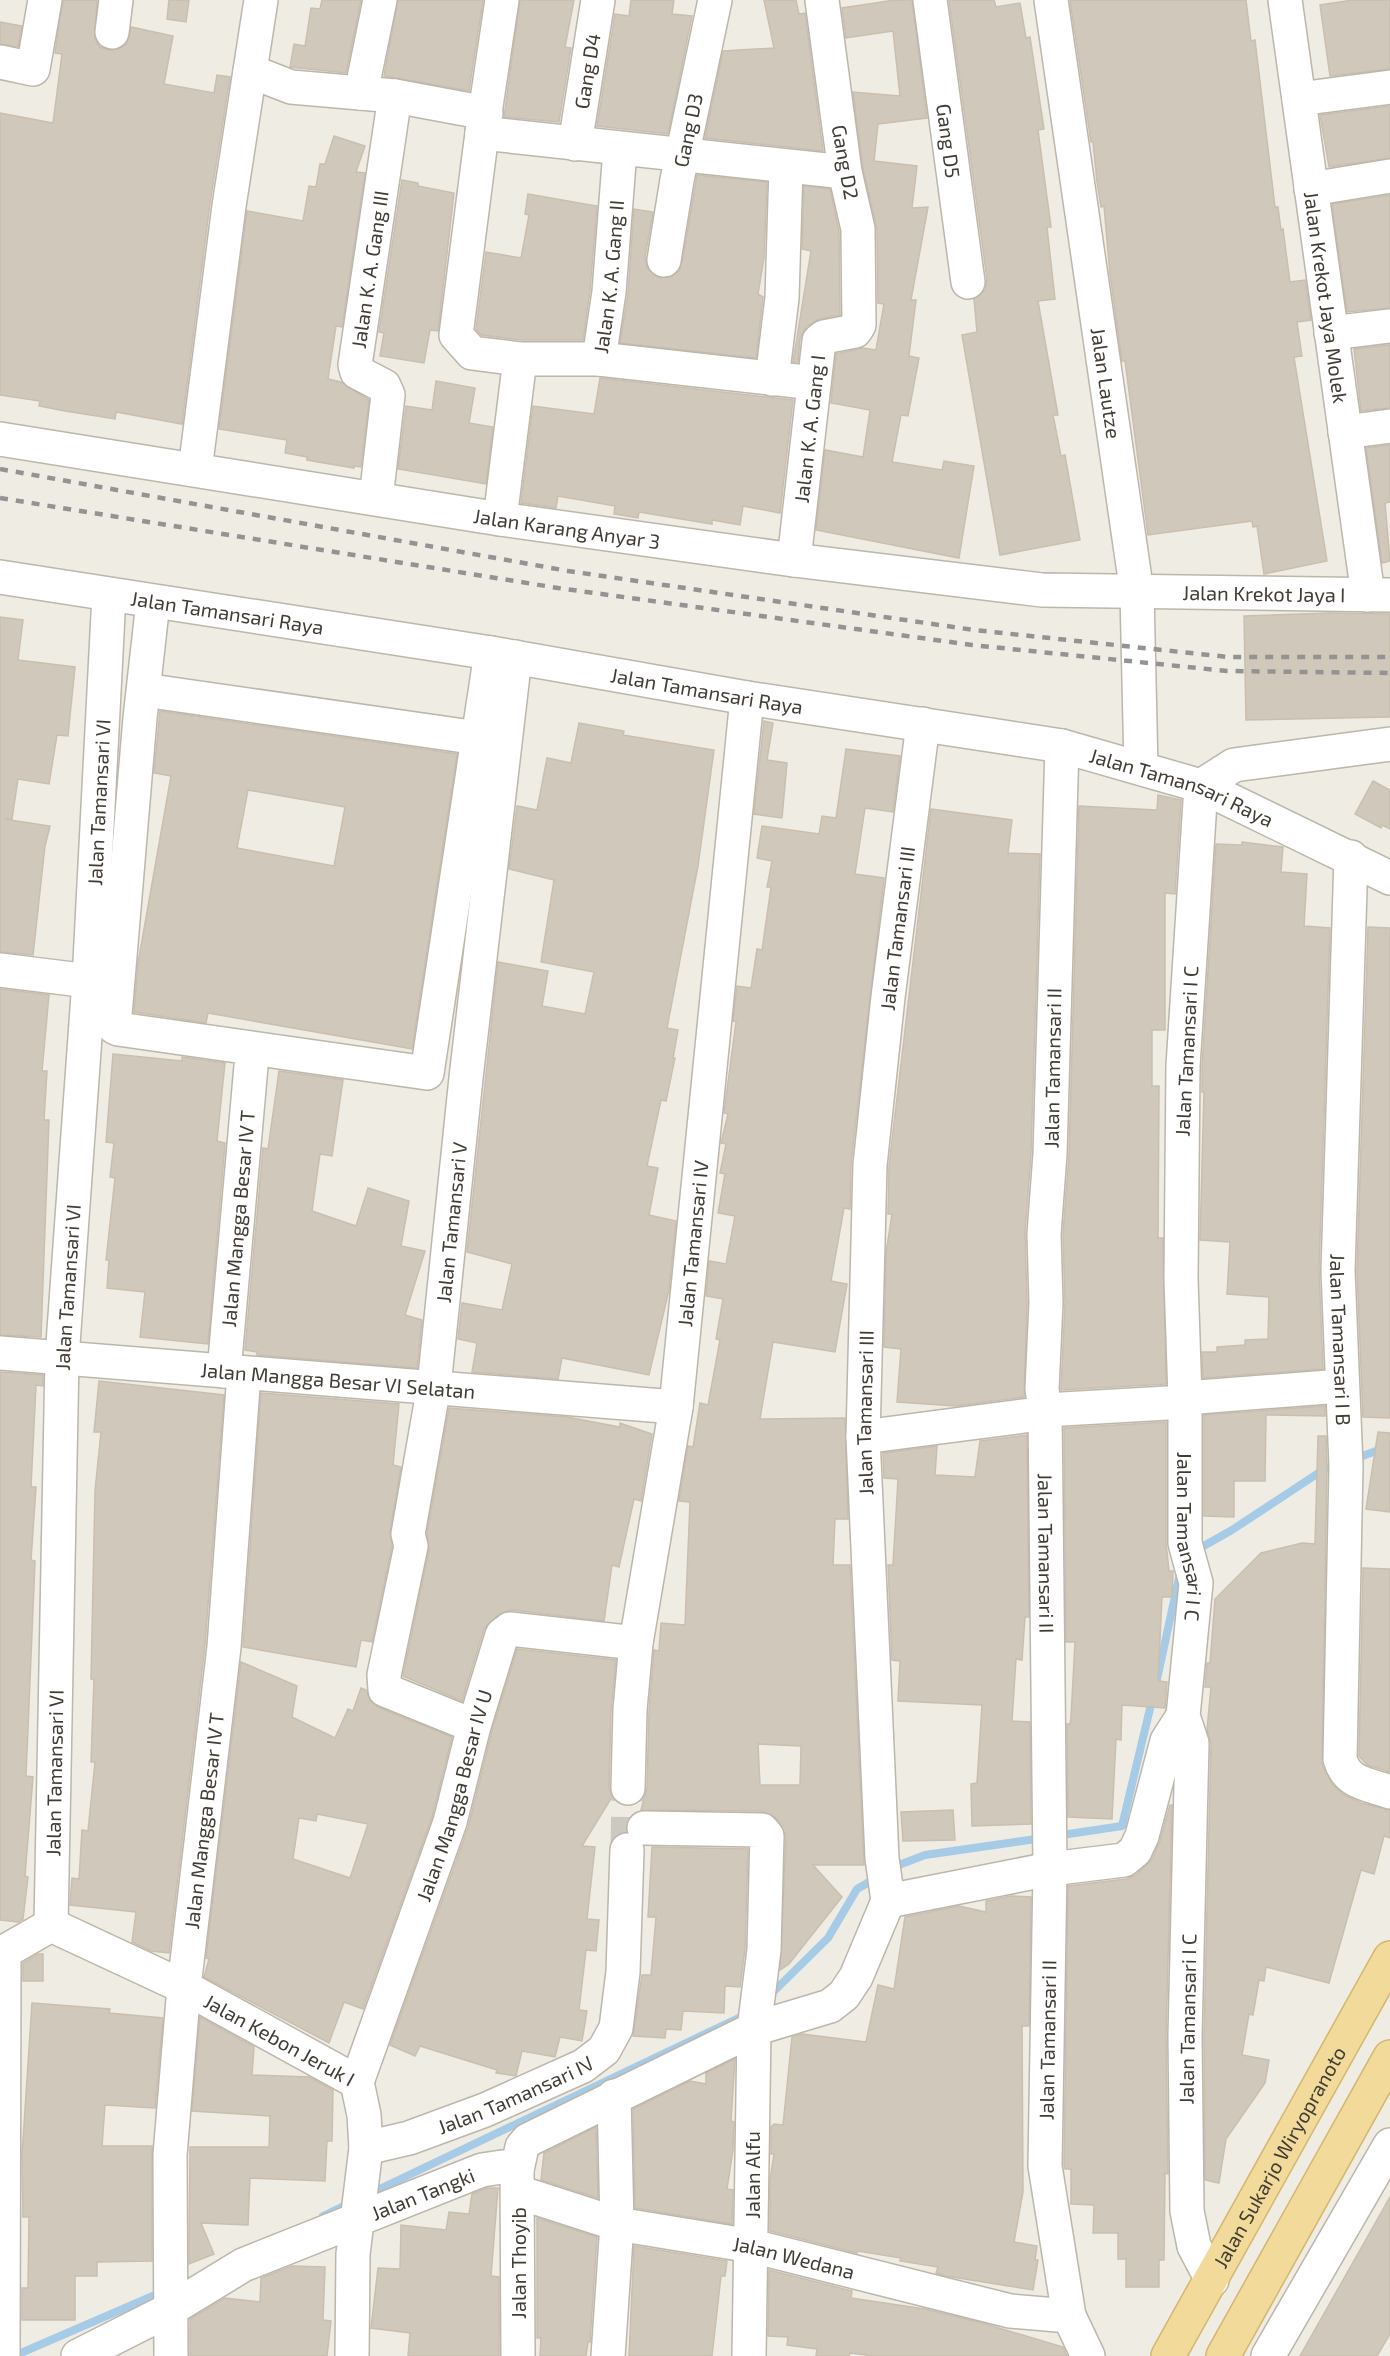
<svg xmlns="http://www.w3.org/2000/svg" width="1390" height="2356" viewBox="0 0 1390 2356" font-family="'Exo 2',sans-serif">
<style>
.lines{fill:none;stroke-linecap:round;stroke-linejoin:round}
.stream{stroke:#a6cbe6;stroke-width:8}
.building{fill:#d0c8ba;stroke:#c9bfaf;stroke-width:1.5;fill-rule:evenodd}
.minor-tunnel{stroke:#ccc9c1;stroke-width:33;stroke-dasharray:33 16;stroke-linecap:butt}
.minor-casing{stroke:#bdb6aa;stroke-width:36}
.major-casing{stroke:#d4b76d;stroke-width:36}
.minor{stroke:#fff;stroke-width:33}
.major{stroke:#f2da9a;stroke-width:33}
.rail{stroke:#939393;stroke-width:4.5;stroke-dasharray:8 8;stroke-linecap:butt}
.labels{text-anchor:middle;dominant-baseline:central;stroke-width:4.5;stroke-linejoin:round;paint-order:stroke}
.street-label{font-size:20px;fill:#413c34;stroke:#fff}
</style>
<rect width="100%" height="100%" fill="#efece4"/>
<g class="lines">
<g class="stream">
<path d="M1354 1459 1390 1446"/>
<path d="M1193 1552 1232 1530 1326 1468 1339 1464"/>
<path d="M1156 1684 1180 1573"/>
<path d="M1055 1836 1122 1826 1153 1696"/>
<path d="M891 1868 925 1855 1043 1838"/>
<path d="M769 1996 828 1938 857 1889 878 1877"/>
<path d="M369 2194 747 2014"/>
<path d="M323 2216 352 2202"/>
<path d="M14 2356 162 2292"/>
</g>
</g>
<g class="building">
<path d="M63 0H97L95 39 100 47 109 50 119 49 127 44 131 27 173 36 164 84 214 93 217 75 230 77 210 203 182 424 116 412 115 419 65 411 39 406 40 401 0 395V113L53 123 62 54 55 53Z"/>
<path d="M169 0H189L186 22 167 19Z"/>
<path d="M322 0H361L346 73 290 67 294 44 305 46 311 8 320 9Z"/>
<path d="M398 0H483L469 91 384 76Z"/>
<path d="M520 0H574L565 47 571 48 559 122 504 117Z"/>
<path d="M631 0H674L672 14 692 16 668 134 597 126 615 14 629 16Z"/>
<path d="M764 0H796L799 14 805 13 823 151 705 138 723 51 774 48Z"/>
<path d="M895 0H912L927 118 878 124 874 161 917 166 912 208 928 207 911 300H916L909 356 919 358 908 416 901 415 892 462 942 470 944 461 974 466 959 558 816 530 825 450 863 457 870 410 831 403 836 354 863 348 876 350 884 304 878 303 877 229 863 169 853 92 900 96 893 31 846 38 842 8Z"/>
<path d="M949 0H994L996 7 1020 3 1026 38 1030 37 1044 129 1038 130 1051 227H1047L1055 299 1038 301 1058 415H1053L1061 456 1065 455 1080 540 1000 555 962 335 977 332 974 299 985 290 987 279Z"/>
<path d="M1070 0H1246L1251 41 1255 40 1275 207H1278L1281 230 1283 229 1290 282 1305 280 1311 320 1297 322 1302 356 1294 357 1327 561 1264 574 1257 526 1253 527 1252 521 1148 535 1125 361H1122L1110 274 1104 206 1101 207 1097 182 1093 142H1091Z"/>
<path d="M1353 0H1390V69L1330 76 1320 5Z"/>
<path d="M0 22 22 26 18 47 0 44Z"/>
<path d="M1390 106V158L1329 167 1320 115Z"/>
<path d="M334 136 365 146 356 172 365 173 342 327 336 326 328 379 341 382 369 400 361 467 354 466V468L307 460V457L285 453 287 440 219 429 247 211 303 221 309 186 316 187 320 164H325Z"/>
<path d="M697 175 767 182 764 258 758 294 763 297 756 358 620 343 628 294 634 209 653 212 645 257 647 267 653 275 660 278 671 277 679 271 682 263Z"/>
<path d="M402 180 418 183V186L454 193 438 331 430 330 424 363 380 356 384 333 379 332Z"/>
<path d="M804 186 830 189 839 231 840 315 820 319 807 326 800 339 798 362H793L811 251 802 249Z"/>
<path d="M528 194 597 206 590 290 583 340H521L481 335 476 329 486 252 521 258 529 215 525 214Z"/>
<path d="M1390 195V308L1347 312 1332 204Z"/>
<path d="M1390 345V408L1361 411 1354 349Z"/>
<path d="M600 378 793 400 780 513 743 506 740 525 712 520V524L639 512 638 518 614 514 615 506 558 496 556 508 521 503 533 406 594 414Z"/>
<path d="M436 381 475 388 469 423 493 427 486 484 398 469 406 406 432 410Z"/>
<path d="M1390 445V502L1385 503 1390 561 1382 563 1366 448Z"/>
<path d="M1330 613 1390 614V717L1246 720 1244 616Z"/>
<path d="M0 617 23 620 18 660 75 667 68 736 57 735 49 784 18 779 12 819H4L50 826 45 846 33 955 0 952Z"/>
<path d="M160 711 457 754 412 1049 208 1013 206 1023 134 1012 138 963 171 776 154 773ZM248 790 345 807 334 866 237 848Z"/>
<path d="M764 721 773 723 767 760 787 763 782 818 754 814Z"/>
<path d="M579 723 624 731 623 735 714 750 698 866 667 1028 678 1030 673 1058H675L666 1101 661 1100 647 1166 658 1168 649 1215 676 1221 669 1290 649 1375 562 1358 558 1379 472 1372 477 1343 458 1339 462 1303 502 1310 512 1264 467 1252 498 962 548 971 542 1006 585 1014 594 972 541 962 554 880 509 869 517 806 537 810 547 758 571 763Z"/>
<path d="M846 749 900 756 893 812 865 808 855 874 884 878 851 1163 850 1209 844 1208 831 1281 847 1284 835 1352 773 1342 760 1419 845 1418 848 1519H835L833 1565H850L864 1865H813L842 1897 789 1964 780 1970 786 1836 776 1818 762 1811 641 1810 647 1788 649 1711 654 1650 659 1651 661 1623 685 1625 690 1502 679 1501 688 1446 693 1447 700 1403 708 1405 720 1340 716 1339 723 1299 706 1296 709 1261 726 1264 735 1216 718 1213 725 1174 720 1173 726 1144 721 1143 728 1114 724 1113 736 1022 733 1021 737 986 751 988 757 949 762 950 771 887H767L772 861 757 858 762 826 819 834 822 816 836 818ZM758 1744 801 1746 800 1785H760Z"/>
<path d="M1373 781 1390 790V829L1382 825 1381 828 1355 814Z"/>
<path d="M1158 795 1181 800 1175 894 1165 893V1030H1152V1086H1159L1158 1238H1163L1166 1384 1061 1390 1065 1303 1063 1234 1069 1155 1079 806 1157 810Z"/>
<path d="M931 809 1012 820 1008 853 1040 854 1031 1153 1025 1233 1027 1303 1024 1397 956 1406 897 1402 901 1349 884 1347 886 1253 892 1214H888L889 1166Z"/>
<path d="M1242 842 1283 847 1281 872 1307 874 1304 926 1330 928 1319 1270 1323 1369 1203 1378 1202 1352H1217V1347L1245 1345V1340L1268 1339 1269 1297 1227 1294 1230 1242 1200 1240 1204 1092H1202V1067L1216 844 1242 845Z"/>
<path d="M1368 927 1390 928V1418L1363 1417 1357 1271Z"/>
<path d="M0 989 49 995 42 1071H47L44 1120H49L41 1337 0 1335Z"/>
<path d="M113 1054 182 1061V1057L225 1063 217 1141 225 1143 208 1344 140 1337 145 1292 107 1288 109 1260H106L115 1178 110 1177 114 1143 106 1142Z"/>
<path d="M279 1071 343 1080 332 1156 320 1154 312 1211 356 1226 368 1188 409 1201 401 1246 425 1251 405 1315 422 1320 417 1368 257 1355V1352L245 1350 263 1148 268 1149Z"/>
<path d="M0 1372 43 1375V1386L36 1385 31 1487H36L31 1560 35 1561 26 1776 33 1777 25 1876 28 1877 23 1919 18 1922 0 1920Z"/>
<path d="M99 1381 224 1395 205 1645 169 1953 151 1951 132 1942 136 1912 70 1905 72 1878 79 1879 82 1830 88 1831 95 1762H91L94 1679H91L95 1491 101 1432H94Z"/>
<path d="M261 1393 399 1404 393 1465 401 1467 390 1531 392 1546 372 1642 361 1640 356 1667 243 1647Z"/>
<path d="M1325 1406V1416L1266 1415 1265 1481H1234V1517L1204 1516V1415Z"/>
<path d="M449 1408 567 1417 620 1427V1423L652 1434 641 1501 634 1499 619 1567 612 1565 604 1621 512 1610 499 1614 484 1629 462 1701 403 1676 429 1550 427 1533Z"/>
<path d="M1166 1422V1543L1169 1571H1173L1172 1597H1162L1158 1681 1167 1682 1165 1708 1122 1705 1121 1740 1116 1739 1112 1819 1068 1817 1067 1724H1070L1071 1717 1075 1642H1066L1064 1428Z"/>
<path d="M1378 1432 1390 1433V1512L1366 1509Z"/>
<path d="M1027 1435 1029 1617H1025L1022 1660 1016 1659 1012 1721 1030 1722 1031 1824 972 1826 971 1784 977 1783 982 1705 898 1701 900 1661 892 1660 888 1565H893L898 1479 884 1478 883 1453 937 1446 935 1475 975 1477 980 1441Z"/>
<path d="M1318 1436H1326L1327 1466 1322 1765 1332 1784 1344 1795 1361 1803 1390 1810V1838L1384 1836 1374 1874 1361 1870 1329 1983 1266 1967 1264 1981 1259 1980 1253 2015 1249 2014 1242 2055 1269 2060 1265 2083 1226 2139 1219 2183 1205 2180 1204 2036 1211 1743 1207 1730 1211 1687H1205L1207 1663H1210L1215 1599 1261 1553 1302 1543 1315 1544Z"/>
<path d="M1363 1568 1390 1569V1772L1367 1765 1359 1756Z"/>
<path d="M517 1649 616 1660 611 1710 609 1788 612 1797 582 1846 595 1847 587 1919 599 1920 596 1951 586 1950 579 2010 587 2011 582 2041 560 2037 555 2057 522 2051 516 2076 496 2073 497 2070 420 2046 415 2056 390 2045 468 1828 492 1731Z"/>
<path d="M241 1662 297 1686 292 1717 335 1738 348 1709 353 1711 361 1688 366 1690 370 1700 378 1707 452 1737 432 1817 363 2009 344 2002 329 2043 204 1977 209 1959 206 1958ZM317 1814 368 1824 350 1878 293 1859 299 1818 316 1821Z"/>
<path d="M1170 1805H1172L1166 2036 1168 2174 1165 2173 1164 2260H1159V2287H1126V2259H1118V2233H1093L1094 2205 1071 2204V2169H1065L1064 2165 1068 1886 1126 1879 1136 1875 1152 1859 1160 1841Z"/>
<path d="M953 1810 955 1840 903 1841 901 1812Z"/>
<path d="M652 1847 748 1849 745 1949 740 1987 725 1986 724 2013 683 2011 681 2030 666 2029 665 2038 633 2036 642 1975H651L656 1917H648Z"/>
<path d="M1011 1896 1031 1897 1029 2026H1022L1023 2192 1014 2242 1037 2246 1035 2260H1038L1033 2290 946 2276 936 2273 938 2267 900 2261 901 2258 858 2251 857 2253 770 2231V2180L774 2154H771V2127L774 2124 783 2125 792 2037 802 2034 866 2042 878 1985 894 1989 905 1917 959 1906 986 1912V1901Z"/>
<path d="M38 1954H43V1981H23V1963Z"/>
<path d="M32 2003 110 2009 109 2013 163 2018 155 2108 105 2105 102 2146H152V2261L97 2262V2276H75V2320H22V2288H28L29 2217H23L22 2155Z"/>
<path d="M200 2017 254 2047 252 2075 309 2077 333 2090 332 2141H327L325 2181 250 2178 248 2225 201 2223 214 2254 189 2264 190 2147H269L270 2116 192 2111Z"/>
<path d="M735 2059 731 2121 734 2122 733 2150 727 2189 733 2190 732 2224 635 2208 633 2109 690 2081 706 2084V2073Z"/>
<path d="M596 2127 598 2198 541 2180 544 2153Z"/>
<path d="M487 2188H498L491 2276 499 2277V2356H408L410 2333 371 2328 378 2268 400 2269 401 2225 446 2230 449 2212 469 2214 472 2194Z"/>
<path d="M1390 2197V2334L1377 2356H1300Z"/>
<path d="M537 2218 597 2237 590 2342H588L586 2356H540L541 2338H537Z"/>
<path d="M634 2246 727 2261 725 2276H721L712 2356H629Z"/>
<path d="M292 2266 325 2267 323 2320 331 2321 327 2356H190V2319L225 2298 260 2302 261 2278Z"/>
<path d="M769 2270 852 2291 851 2298 925 2309 982 2323 1063 2347 1067 2356H874L850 2353 849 2356H816L817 2349 787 2345 788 2337 768 2336Z"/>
</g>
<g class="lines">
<path class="minor-tunnel" d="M627 1850 628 1788"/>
<g class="minor-casing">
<g id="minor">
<path id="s1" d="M930 0 968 282"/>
<path id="s2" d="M1051 0 1137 593 1141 768"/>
<path id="s3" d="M1285 0 1368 595"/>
<path d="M112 32 116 0"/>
<path d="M0 62 33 69 45 0"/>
<path d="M250 71 291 87 395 96 486 113"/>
<path d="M361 93 380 0"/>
<path d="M1299 99 1390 87"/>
<path d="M482 133 845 172"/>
<path id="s4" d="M575 144 598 0"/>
<path d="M1311 189 1390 176"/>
<path id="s5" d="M664 260 677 180 715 0"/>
<path d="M1331 333 1390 326"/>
<path id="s6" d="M520 359H599L609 292 620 150"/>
<path d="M599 359 814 383"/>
<path d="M772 379 782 298 786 167"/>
<path d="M1345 432 1390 426"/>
<path id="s7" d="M0 439 500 519 794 560 1042 590 1390 595"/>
<path d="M195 470 229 206 261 0"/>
<path id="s8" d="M376 498 388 395 384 386 357 372 355 365 395 96"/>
<path d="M500 519 520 359 472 353 456 335 482 133 502 0"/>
<path id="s9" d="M794 560 819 341 824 337 855 331 859 325 858 229 845 172 822 0"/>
<path id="s10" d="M0 577 491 653 747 698 1062 746 1201 786 1390 878"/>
<path d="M153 602 140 718 114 1027 118 1029 427 1073 491 653"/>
<path d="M144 690 478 738"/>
<path id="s11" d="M1062 746 1050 1154 1044 1234 1046 1303 1042 1389 1045 1410 1050 1869 1045 2166 1069 2316 1088 2356"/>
<path id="s12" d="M1201 786 1183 1066 1181 1279 1185 1398V1543L1196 1583 1183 1716 1192 1743 1185 2036 1187 2211 1194 2246 1212 2280"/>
<path d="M1201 786 1234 765 1390 744"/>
<path id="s13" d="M1351 857 1338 1271 1346 1466 1340 1759C1347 1784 1368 1784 1390 1792"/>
<path d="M0 970 89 981"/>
<path id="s14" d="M0 1353 676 1407"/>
<path id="s15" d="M224 1371 251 1066"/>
<path d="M1185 1398 1341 1386"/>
<path d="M863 1437 1039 1414 1045 1410 1185 1402"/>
<path id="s16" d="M474 1726 385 1690 384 1675 411 1546 408 1534 434 1386 466 1078 515 657"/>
<path id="s17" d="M628 1788 630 1710 636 1643 676 1407 747 698"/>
<path d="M644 1828 762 1830 767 1836 764 1950 754 2029 749 2356"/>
<path d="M888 1901 1050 1869 1124 1860 1135 1851 1142 1836 1167 1741 1183 1716"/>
<path id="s18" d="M51 1925 62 1358 89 981 109 595"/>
<path id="s19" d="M51 1925 184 1987 357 2082 364 2115 366 2148 353 2254 352 2356"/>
<path d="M4 1952 51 1925"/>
<path id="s20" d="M357 2082 450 1822 474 1726 502 1635 510 1629 636 1643"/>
<path id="s21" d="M366 2148 409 2138 485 2110 583 2066 604 2050 616 2028 623 1972 627 1850"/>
<path id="s22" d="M518 2192 617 2224 752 2246 1010 2311 1069 2316"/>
<path d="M3 2356 4 1952"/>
<path id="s23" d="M78 2356 171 2309 243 2265 482 2170 502 2167 517 2170"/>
<path id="s24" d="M171 2356 170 2155 184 1987 224 1647 244 1373"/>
<path id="s25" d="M518 2356 517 2170 522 2147 528 2140 754 2029 830 2006 844 1995 856 1977 888 1901 882 1858 863 1437 870 1165 888 997 923 724"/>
<path d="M608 2356 617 2224 614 2096"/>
<path d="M1268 2356 1390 2145"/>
</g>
</g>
<g class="major-casing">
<g id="major">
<path id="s26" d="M1168 2356 1390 1958"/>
<path d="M1223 2356 1390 2057"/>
</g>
</g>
<use href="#minor" class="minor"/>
<use href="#major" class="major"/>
<g class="rail">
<path d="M0 469 568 571 974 630 1228 657H1390"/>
<path d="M0 498 558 588 972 645 1227 671 1390 673"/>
</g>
</g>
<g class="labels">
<g class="street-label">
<text stroke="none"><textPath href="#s4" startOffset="74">Gang D4</textPath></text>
<text stroke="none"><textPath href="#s5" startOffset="132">Gang D3</textPath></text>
<text stroke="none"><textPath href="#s1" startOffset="142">Gang D5</textPath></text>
<text transform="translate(846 162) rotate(80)">Gang D2</text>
<text stroke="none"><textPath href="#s8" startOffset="248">Jalan K. A. Gang III</textPath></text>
<text stroke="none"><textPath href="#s6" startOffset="162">Jalan K. A. Gang II</textPath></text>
<text stroke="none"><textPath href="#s3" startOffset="300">Jalan Krekot Jaya Molek</textPath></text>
<text stroke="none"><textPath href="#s2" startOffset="387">Jalan Lautze</textPath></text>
<text stroke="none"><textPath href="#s9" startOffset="132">Jalan K. A. Gang I</textPath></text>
<text stroke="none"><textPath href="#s7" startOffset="574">Jalan Karang Anyar 3</textPath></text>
<text stroke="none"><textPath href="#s7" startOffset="1275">Jalan Krekot Jaya I</textPath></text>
<text stroke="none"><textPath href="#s10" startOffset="230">Jalan Tamansari Raya</textPath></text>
<text stroke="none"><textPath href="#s10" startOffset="716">Jalan Tamansari Raya</textPath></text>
<text stroke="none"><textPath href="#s10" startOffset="1202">Jalan Tamansari Raya</textPath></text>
<text stroke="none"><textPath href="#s18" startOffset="1124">Jalan Tamansari VI</textPath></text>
<text stroke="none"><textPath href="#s25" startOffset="1647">Jalan Tamansari III</textPath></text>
<text transform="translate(1186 1051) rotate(-87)">Jalan Tamansari I C</text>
<text transform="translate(1052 1068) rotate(-89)">Jalan Tamansari II</text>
<text stroke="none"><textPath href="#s15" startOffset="153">Jalan Mangga Besar IV T</textPath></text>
<text stroke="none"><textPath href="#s16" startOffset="570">Jalan Tamansari V</textPath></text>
<text stroke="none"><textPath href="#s17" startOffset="549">Jalan Tamansari IV</textPath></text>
<text stroke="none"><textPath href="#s18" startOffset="638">Jalan Tamansari VI</textPath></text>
<text stroke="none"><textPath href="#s13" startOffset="483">Jalan Tamansari I B</textPath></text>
<text stroke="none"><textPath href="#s14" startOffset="339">Jalan Mangga Besar VI Selatan</textPath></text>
<text stroke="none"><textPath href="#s25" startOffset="1161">Jalan Tamansari III</textPath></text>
<text stroke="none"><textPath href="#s12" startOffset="752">Jalan Tamansari I C</textPath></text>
<text stroke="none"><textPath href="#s11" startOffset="808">Jalan Tamansari II</textPath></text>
<text stroke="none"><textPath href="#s18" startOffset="152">Jalan Tamansari VI</textPath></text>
<text stroke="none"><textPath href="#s20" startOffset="303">Jalan Mangga Besar IV U</textPath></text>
<text stroke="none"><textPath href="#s24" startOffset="537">Jalan Mangga Besar IV T</textPath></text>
<text transform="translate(1187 2019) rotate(-89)">Jalan Tamansari I C</text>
<text transform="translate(1047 2040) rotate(-89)">Jalan Tamansari II</text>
<text stroke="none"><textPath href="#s19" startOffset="256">Jalan Kebon Jeruk I</textPath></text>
<text stroke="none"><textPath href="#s21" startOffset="159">Jalan Tamansari IV</textPath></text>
<text stroke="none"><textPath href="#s26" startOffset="228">Jalan Sukarjo Wiryopranoto</textPath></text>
<text transform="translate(752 2175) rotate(-90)">Jalan Alfu</text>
<text stroke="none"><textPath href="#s23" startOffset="382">Jalan Tangki</textPath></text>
<text stroke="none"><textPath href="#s22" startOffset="284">Jalan Wedana</textPath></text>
<text transform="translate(518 2263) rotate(-90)">Jalan Thoyib</text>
</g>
</g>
</svg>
